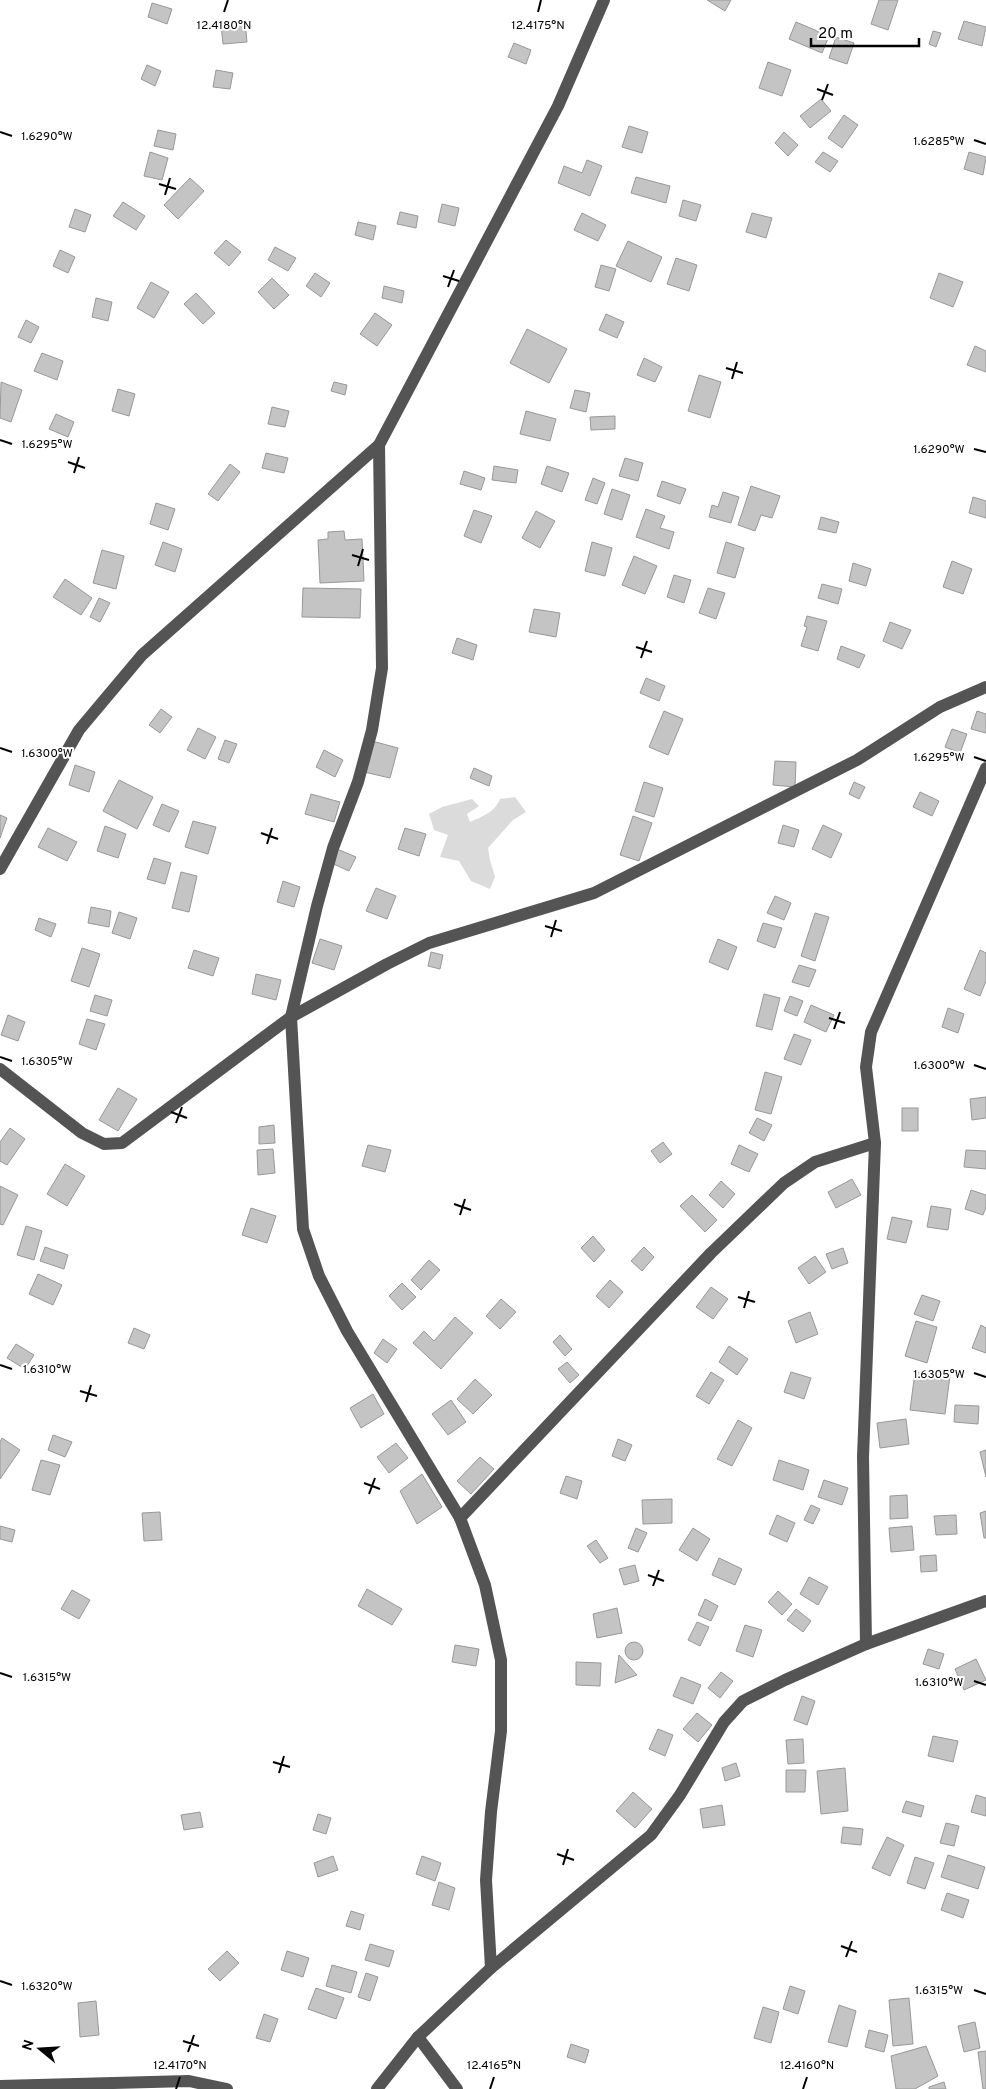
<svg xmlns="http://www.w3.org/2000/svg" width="986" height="2089" viewBox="0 0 986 2089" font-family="Overpass,sans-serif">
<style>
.green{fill:#dbdbdb}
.building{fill:#c4c4c4;stroke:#989898}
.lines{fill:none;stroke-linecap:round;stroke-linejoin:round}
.minor{stroke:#545454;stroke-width:12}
.ticks{fill:none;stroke:#000;stroke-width:2}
.ticks-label{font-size:12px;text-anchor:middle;fill:#000;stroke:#fff;stroke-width:4;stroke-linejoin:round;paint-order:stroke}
</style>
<rect width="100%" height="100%" fill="#fff"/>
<path class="green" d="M515 797 526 812 513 820 488 848 490 860 495 877 490 889 471 881 459 861 440 857 448 835 434 830 429 814 442 807 472 799 479 806 467 814 470 822C483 816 495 812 500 799Z"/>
<g class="building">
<path d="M707 0H731L725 11Z"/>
<path d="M879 0H898L888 30 871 24Z"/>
<path d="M152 3 172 9 167 24 148 17Z"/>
<path d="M964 21 986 27 982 46 958 39Z"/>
<path d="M245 22 247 42 223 44 221 25Z"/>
<path d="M796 22 829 36 822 53 789 39Z"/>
<path d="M933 31 941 33 936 47 929 44Z"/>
<path d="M836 37 854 43 847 64 829 58Z"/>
<path d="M514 43 531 50 526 64 508 57Z"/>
<path d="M768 62 791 70 782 96 759 88Z"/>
<path d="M147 65 161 71 155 86 141 79Z"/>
<path d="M216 70 233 73 230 89 213 87Z"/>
<path d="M821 99 831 111 810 128 800 116Z"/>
<path d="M844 115 858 125 842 148 828 138Z"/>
<path d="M629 126 648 132 642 153 622 147Z"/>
<path d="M158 130 176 134 173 150 154 146Z"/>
<path d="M784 132 798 145 788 156 775 143Z"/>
<path d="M150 152 168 158 162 180 144 176Z"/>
<path d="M823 152 838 161 830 172 815 162Z"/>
<path d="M969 152 986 157 983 175 964 169Z"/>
<path d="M587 160 602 166 590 196 558 183 564 166 582 173Z"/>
<path d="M636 177 670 186 666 203 631 193Z"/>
<path d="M190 178 204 191 178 219 164 205Z"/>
<path d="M683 200 701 205 696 221 679 216Z"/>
<path d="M123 202 145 216 136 230 113 216Z"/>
<path d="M442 204 459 208 455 226 438 222Z"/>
<path d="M75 209 91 215 85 232 69 227Z"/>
<path d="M400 212 418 216 416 228 397 224Z"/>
<path d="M582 213 606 225 598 241 574 230Z"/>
<path d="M752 213 772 218 766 238 746 232Z"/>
<path d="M358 222 376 226 373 240 355 235Z"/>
<path d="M226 240 241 252 229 266 214 253Z"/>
<path d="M628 241 662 257 651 282 616 266Z"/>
<path d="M275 247 296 258 288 271 268 260Z"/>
<path d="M60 250 75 257 68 273 53 266Z"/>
<path d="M676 258 697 265 689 291 667 284Z"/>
<path d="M601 265 616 269 609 291 595 287Z"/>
<path d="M315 273 330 283 321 297 306 286Z"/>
<path d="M939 273 963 282 953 307 930 298Z"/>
<path d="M272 278 289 295 274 309 258 292Z"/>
<path d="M151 282 169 292 154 318 137 308Z"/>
<path d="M384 286 404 291 402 303 382 298Z"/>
<path d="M196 293 215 313 203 324 184 304Z"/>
<path d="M96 298 112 302 108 321 92 317Z"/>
<path d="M375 313 392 325 377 346 360 334Z"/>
<path d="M606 314 624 322 617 338 599 330Z"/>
<path d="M26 320 39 327 31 343 18 337Z"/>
<path d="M527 329 567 349 549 383 510 363Z"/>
<path d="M975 346 986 351V372L967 365Z"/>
<path d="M42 353 63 361 57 380 34 371Z"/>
<path d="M644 358 662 367 655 382 637 375Z"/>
<path d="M699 375 721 382 710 418 688 411Z"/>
<path d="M1 382 22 390 11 422 0 418Z"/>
<path d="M334 382 347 385 345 395 331 391Z"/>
<path d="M118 389 135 394 129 416 112 411Z"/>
<path d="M575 390 590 393 586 412 570 408Z"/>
<path d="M272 407 289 411 285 427 268 424Z"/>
<path d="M526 411 556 419 550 441 520 434Z"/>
<path d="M56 414 74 422 68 437 49 429Z"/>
<path d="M615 416V429L591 430 590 417Z"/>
<path d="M266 453 288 458 284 473 262 468Z"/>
<path d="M625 458 643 463 638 481 619 476Z"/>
<path d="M230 464 240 472 218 501 208 494Z"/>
<path d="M494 466 518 470 516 483 492 480Z"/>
<path d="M547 466 569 473 562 492 541 484Z"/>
<path d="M464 471 485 478 481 490 460 484Z"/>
<path d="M593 478 605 483 597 504 585 500Z"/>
<path d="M662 481 686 489 680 504 657 496Z"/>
<path d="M751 486 780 496 772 518 761 515 755 531 738 525Z"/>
<path d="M612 489 630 495 622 520 604 514Z"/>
<path d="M723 492 739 497 731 523 709 517 712 505 718 507Z"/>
<path d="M973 497 986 501V518L969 513Z"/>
<path d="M156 503 175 509 168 530 150 524Z"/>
<path d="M646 509 665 516 660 528 674 532 669 549 636 537Z"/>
<path d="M474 510 492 516 481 543 464 536Z"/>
<path d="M536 511 555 521 540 548 522 538Z"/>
<path d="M821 517 839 522 836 533 818 529Z"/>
<path d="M344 531 345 540 362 539 364 581 320 583 318 540 328 539V532Z"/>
<path d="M163 542 182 549 175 572 155 565Z"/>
<path d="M592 542 612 548 605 576 585 571Z"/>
<path d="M726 542 744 548 735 578 717 573Z"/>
<path d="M102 550 124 556 116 589 93 583Z"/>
<path d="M634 556 657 566 645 594 622 585Z"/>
<path d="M952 561 972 569 963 594 943 587Z"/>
<path d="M853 563 871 569 866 586 849 581Z"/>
<path d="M674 575 691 580 684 603 667 597Z"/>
<path d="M65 579 92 598 81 615 53 597Z"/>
<path d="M822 584 842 589 838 604 818 598Z"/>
<path d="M303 588 361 589 360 618 302 617Z"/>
<path d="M708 588 725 593 716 619 699 613Z"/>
<path d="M99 598 110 603 100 622 90 617Z"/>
<path d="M534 609 560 613 556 637 529 632Z"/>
<path d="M807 616 827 621 818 651 801 646 807 627 804 626Z"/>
<path d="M890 622 911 630 902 649 883 641Z"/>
<path d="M457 638 477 645 473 660 452 653Z"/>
<path d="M841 646 865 655 859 668 837 659Z"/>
<path d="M646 678 665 686 659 701 640 693Z"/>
<path d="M161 709 172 717 160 733 149 725Z"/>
<path d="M664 711 683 719 668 755 649 747Z"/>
<path d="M977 711 986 714V733L971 729Z"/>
<path d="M198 728 216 737 205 759 187 750Z"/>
<path d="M952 729 967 734 960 753 945 747Z"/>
<path d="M225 740 237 744 229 763 218 759Z"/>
<path d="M372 741 398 748 390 778 364 772Z"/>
<path d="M324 750 343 760 335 777 316 767Z"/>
<path d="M775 761 796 762 795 787 773 785Z"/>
<path d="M75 765 95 772 89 792 69 785Z"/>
<path d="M474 768 492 776 489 786 470 778Z"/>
<path d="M119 780 153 797 137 829 103 811Z"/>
<path d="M644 782 663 788 654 817 635 811Z"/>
<path d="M854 782 865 787 859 799 849 794Z"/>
<path d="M920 792 939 801 932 816 913 807Z"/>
<path d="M311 794 340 802 334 822 305 814Z"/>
<path d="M162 804 179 811 169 832 153 825Z"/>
<path d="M0 815 7 818 0 838Z"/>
<path d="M633 816 652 823 639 861 620 855Z"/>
<path d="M193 821 216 827 208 854 185 847Z"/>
<path d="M783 825 799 830 794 847 778 843Z"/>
<path d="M823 825 842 834 831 858 812 849Z"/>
<path d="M105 826 126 834 118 858 97 851Z"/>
<path d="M48 828 77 842 67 861 38 847Z"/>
<path d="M405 828 426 834 419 856 398 849Z"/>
<path d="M337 849 356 857 349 871 331 863Z"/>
<path d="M154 858 171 863 165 884 147 879Z"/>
<path d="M181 872 197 876 189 912 172 908Z"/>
<path d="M283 881 300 887 294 907 277 902Z"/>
<path d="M376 888 396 896 387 919 366 911Z"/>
<path d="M775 896 791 903 784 920 767 913Z"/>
<path d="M91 907 111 911 109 927 88 923Z"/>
<path d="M119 912 137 918 130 939 112 933Z"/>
<path d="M815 913 829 917 815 961 801 956Z"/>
<path d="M39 918 56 924 51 937 35 930Z"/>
<path d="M763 923 782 928 775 948 757 941Z"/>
<path d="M320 939 342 946 334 970 312 963Z"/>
<path d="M718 939 737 947 728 970 709 962Z"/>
<path d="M82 948 100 954 89 987 71 981Z"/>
<path d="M194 950 219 958 213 976 188 968Z"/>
<path d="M980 950 986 953V981L980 996 964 989Z"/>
<path d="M431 952 443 955 440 969 428 966Z"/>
<path d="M799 965 816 970 809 987 792 982Z"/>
<path d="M256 974 281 980 276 1000 252 994Z"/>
<path d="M764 994 780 998 772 1030 756 1026Z"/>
<path d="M95 995 112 1000 107 1016 90 1011Z"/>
<path d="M790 996 803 1001 797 1016 784 1011Z"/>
<path d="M811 1005 834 1015 826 1032 804 1022Z"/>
<path d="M948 1008 964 1014 958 1033 942 1027Z"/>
<path d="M8 1015 25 1022 18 1041 1 1035Z"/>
<path d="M87 1019 105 1024 96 1050 79 1044Z"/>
<path d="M794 1034 811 1040 801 1065 784 1059Z"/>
<path d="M765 1072 782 1077 771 1114 755 1110Z"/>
<path d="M118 1088 137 1099 118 1131 99 1120Z"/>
<path d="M986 1097V1118L972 1120 970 1099Z"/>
<rect x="902" y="1108" width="16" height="23"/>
<path d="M757 1118 772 1125 764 1141 749 1133Z"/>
<path d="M274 1125 275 1143 259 1144V1127Z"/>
<path d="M10 1128 25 1139 7 1165 0 1161V1142Z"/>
<path d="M663 1142 672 1154 660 1163 651 1151Z"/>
<path d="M368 1145 391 1150 385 1172 362 1166Z"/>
<path d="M739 1145 758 1154 749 1172 731 1164Z"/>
<path d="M273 1149 275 1173 258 1175 257 1150Z"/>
<path d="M966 1150 986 1151V1169L964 1167Z"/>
<path d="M65 1164 85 1176 67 1206 47 1194Z"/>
<path d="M852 1179 861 1195 836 1208 828 1192Z"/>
<path d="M721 1181 735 1194 723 1208 709 1195Z"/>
<path d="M0 1186 18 1195 3 1225 0 1224Z"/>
<path d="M971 1190 986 1195V1207L983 1215 965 1209Z"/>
<path d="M692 1195 717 1220 705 1232 680 1206Z"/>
<path d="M931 1206 951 1209 948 1230 927 1227Z"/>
<path d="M251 1208 276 1216 267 1243 242 1235Z"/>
<path d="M892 1217 912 1221 906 1243 887 1239Z"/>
<path d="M26 1226 42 1231 34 1260 17 1255Z"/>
<path d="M593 1236 605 1250 594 1262 581 1248Z"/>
<path d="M45 1247 68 1255 64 1269 40 1261Z"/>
<path d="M644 1247 654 1257 642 1271 631 1261Z"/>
<path d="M843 1248 848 1263 832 1269 826 1254Z"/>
<path d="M815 1256 826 1272 809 1284 798 1268Z"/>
<path d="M429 1260 440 1270 421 1290 411 1280Z"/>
<path d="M38 1274 62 1285 53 1305 29 1294Z"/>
<path d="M610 1280 623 1292 609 1308 596 1296Z"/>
<path d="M402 1283 416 1297 402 1310 389 1296Z"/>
<path d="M711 1287 728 1299 713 1319 696 1307Z"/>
<path d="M922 1295 940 1301 933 1321 914 1314Z"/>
<path d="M501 1299 516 1312 500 1329 486 1316Z"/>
<path d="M810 1312 818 1334 796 1343 788 1321Z"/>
<path d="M455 1317 473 1333 441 1369 413 1343 424 1331 434 1341Z"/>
<path d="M916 1321 937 1327 927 1363 905 1356Z"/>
<path d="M981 1325 986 1328V1353L972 1348Z"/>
<path d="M134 1328 150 1335 144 1349 128 1343Z"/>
<path d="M560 1335 572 1349 565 1356 553 1342Z"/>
<path d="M383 1339 397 1349 387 1363 374 1353Z"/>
<path d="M16 1344 34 1355 25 1369 7 1358Z"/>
<path d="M729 1346 748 1359 737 1375 719 1362Z"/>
<path d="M567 1362 579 1375 570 1383 558 1369Z"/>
<path d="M711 1372 724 1380 709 1404 696 1396Z"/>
<path d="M791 1372 811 1378 804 1399 784 1392Z"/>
<path d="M915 1372 950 1376 945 1414 910 1410Z"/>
<path d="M475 1379 492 1395 473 1414 457 1399Z"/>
<path d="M373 1394 384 1414 361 1428 350 1408Z"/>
<path d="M451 1400 466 1422 448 1435 432 1414Z"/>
<path d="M955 1405 979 1406 978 1424 954 1422Z"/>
<path d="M906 1419 909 1444 880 1448 877 1423Z"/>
<path d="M738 1420 752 1428 732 1466 717 1459Z"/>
<path d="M53 1435 72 1442 65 1457 48 1450Z"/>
<path d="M2 1438 20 1450 0 1479V1442Z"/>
<path d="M618 1439 632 1445 625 1461 612 1456Z"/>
<path d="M396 1443 408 1458 389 1473 377 1457Z"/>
<path d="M986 1450V1477L980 1452Z"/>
<path d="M480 1457 494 1469 471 1494 457 1481Z"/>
<path d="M41 1460 60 1465 50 1495 32 1490Z"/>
<path d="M779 1460 809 1470 803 1490 773 1480Z"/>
<path d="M422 1474 442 1507 417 1524 400 1491Z"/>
<path d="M566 1476 582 1481 577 1499 560 1493Z"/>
<path d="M824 1480 848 1488 842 1505 818 1497Z"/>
<path d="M907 1495 908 1518 890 1519V1496Z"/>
<path d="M672 1499V1523L643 1524 642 1500Z"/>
<path d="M811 1505 820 1509 813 1524 804 1520Z"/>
<path d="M986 1511V1538H984L980 1513Z"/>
<path d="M160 1512 162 1540 144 1541 142 1513Z"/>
<path d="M777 1515 795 1523 787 1542 769 1534Z"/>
<path d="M956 1515 957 1534 936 1535 934 1516Z"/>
<path d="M0 1526 15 1530 12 1542 0 1539Z"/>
<path d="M912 1526 914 1550 891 1552 889 1528Z"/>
<path d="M636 1528 647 1533 638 1552 628 1548Z"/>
<path d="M693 1528 710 1539 697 1561 679 1550Z"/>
<path d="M596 1540 608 1558 600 1563 587 1546Z"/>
<path d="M936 1555 937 1571 921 1572 920 1556Z"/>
<path d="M719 1558 742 1569 735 1585 712 1575Z"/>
<path d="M635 1565 639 1581 624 1585 619 1569Z"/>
<path d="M809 1577 828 1587 818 1605 800 1594Z"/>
<path d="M367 1589 402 1609 392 1625 358 1606Z"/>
<path d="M72 1590 90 1600 79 1619 61 1609Z"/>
<path d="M778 1591 792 1604 782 1615 768 1602Z"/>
<path d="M705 1599 718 1606 711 1621 698 1615Z"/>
<path d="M617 1608 622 1633 597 1638 593 1614Z"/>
<path d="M796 1609 811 1621 803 1632 787 1620Z"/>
<path d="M697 1622 709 1627 700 1646 688 1640Z"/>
<path d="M745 1625 762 1630 753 1657 736 1651Z"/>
<circle cx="634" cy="1651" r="9"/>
<path d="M455 1645 479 1649 476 1666 452 1662Z"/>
<path d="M928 1649 944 1654 939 1669 923 1664Z"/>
<path d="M619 1655 637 1675 615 1683Z"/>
<path d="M976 1659 986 1680 964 1690 955 1669Z"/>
<path d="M576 1662 601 1663 600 1686 576 1685Z"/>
<path d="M721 1672 733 1681 720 1698 708 1688Z"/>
<path d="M681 1677 701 1685 693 1704 673 1696Z"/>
<path d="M802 1696 815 1701 807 1725 794 1720Z"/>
<path d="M697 1713 712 1725 698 1742 683 1729Z"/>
<path d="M658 1729 673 1735 665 1756 649 1749Z"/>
<path d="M933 1736 958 1741 953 1762 928 1756Z"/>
<path d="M803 1739 804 1763 788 1764 786 1740Z"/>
<path d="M736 1763 740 1776 725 1781 722 1768Z"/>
<path d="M845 1768 848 1811 821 1814 817 1771Z"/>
<path d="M786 1770H806L805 1792H786Z"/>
<path d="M633 1792 652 1809 635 1828 616 1811Z"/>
<path d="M976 1795 986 1798V1816L971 1812Z"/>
<path d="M906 1801 924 1806 921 1817 902 1812Z"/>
<path d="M722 1805 725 1825 703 1828 700 1809Z"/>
<path d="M200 1812 203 1827 184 1830 181 1815Z"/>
<path d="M318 1814 331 1818 326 1834 313 1830Z"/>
<path d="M946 1823 959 1826 954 1846 940 1843Z"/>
<path d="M843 1827 863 1829 861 1845 841 1843Z"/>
<path d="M887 1837 904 1845 890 1876 872 1868Z"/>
<path d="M948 1855 985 1867 978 1889 941 1877Z"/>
<path d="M333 1856 338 1870 318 1877 314 1863Z"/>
<path d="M422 1856 441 1863 435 1881 416 1874Z"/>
<path d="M915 1857 934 1863 925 1889 907 1883Z"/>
<path d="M439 1882 455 1888 449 1910 432 1905Z"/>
<path d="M947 1893 969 1900 963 1918 941 1910Z"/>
<path d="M351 1911 364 1915 360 1930 346 1926Z"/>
<path d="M370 1944 394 1951 389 1967 365 1960Z"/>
<path d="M227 1951 239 1963 220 1981 208 1969Z"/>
<path d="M287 1951 309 1958 303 1977 281 1970Z"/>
<path d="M332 1965 357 1972 351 1993 326 1986Z"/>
<path d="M366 1973 378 1977 370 2001 358 1997Z"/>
<path d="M790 1986 805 1991 798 2014 783 2009Z"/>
<path d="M316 1988 344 1998 336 2019 308 2009Z"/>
<path d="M909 1998 913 2044 893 2046 889 2000Z"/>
<path d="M96 2001 99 2035 80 2037 78 2003Z"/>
<path d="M839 2005 856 2011 847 2047 828 2042Z"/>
<path d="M763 2007 779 2012 771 2043 754 2038Z"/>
<path d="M264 2014 278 2019 270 2042 256 2038Z"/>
<path d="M975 2022 980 2048 964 2052 958 2026Z"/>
<path d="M869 2030 888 2035 884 2052 865 2047Z"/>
<path d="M571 2044 589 2050 585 2063 567 2057Z"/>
<path d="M926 2046 938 2076 915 2089H896L891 2056Z"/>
<path d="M986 2051V2089H983L978 2052Z"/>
<path d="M944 2082 946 2089H929V2087Z"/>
</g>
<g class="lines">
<g class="minor">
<path d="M379 445 382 668 372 730 358 782 333 848 317 906 291 1017 303 1229 319 1276 347 1331 460 1518 485 1585 501 1660V1731L491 1812 486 1880 491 1968"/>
<path d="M0 869 79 730 142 655 379 445 558 106 604 0"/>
<path d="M0 1069 82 1133 104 1144 122 1143 291 1017 387 964 429 943 594 893 857 760 940 707 986 687"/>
<path d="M460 1518 711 1253 784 1183 815 1162 875 1143"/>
<path d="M866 1644 863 1457 875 1143 866 1067 871 1032 986 768"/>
<path d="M418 2037 457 2089"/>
<path d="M0 2086 189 2081 227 2089"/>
<path d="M377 2089 418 2037 491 1968 651 1835 680 1795 724 1722 743 1701 785 1680 866 1644 986 1601"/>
</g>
</g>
<path class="ticks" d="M224 12 228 0M538 12 541 0M817 89 833 95M822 100 828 84M0 132 12 136M974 140 986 144M159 184 176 189M165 195 170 178M443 276 459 281M448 287 454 270M726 368 743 373M732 379 737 362M0 440 12 444M974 449 986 452M68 462 85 468M74 473 79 457M352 555 369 560M358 566 363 549M636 647 652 652M641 658 647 641M0 748 12 752M974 757 986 761M261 833 278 839M267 844 272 828M545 926 562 931M551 937 556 920M829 1018 845 1023M834 1029 840 1012M0 1057 12 1061M974 1065 986 1069M171 1112 187 1118M176 1123 182 1107M454 1204 471 1210M460 1215 465 1199M738 1297 755 1302M744 1308 749 1291M0 1365 12 1369M974 1373 986 1377M80 1391 97 1396M86 1402 91 1385M364 1483 380 1489M369 1494 375 1478M648 1575 664 1581M653 1586 659 1570M0 1673 12 1677M974 1681 986 1685M273 1762 290 1767M279 1773 284 1756M557 1854 574 1860M563 1865 568 1849M841 1946 857 1952M846 1957 852 1941M0 1981 12 1985M974 1990 986 1994M183 2041 199 2046M188 2052 194 2035M176 2089 180 2077M490 2089 494 2077M803 2089 807 2077"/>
<g class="ticks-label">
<text x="224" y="29">12.4180°N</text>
<text x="538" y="29">12.4175°N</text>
<text x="47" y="140">1.6290°W</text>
<text x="939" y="145">1.6285°W</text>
<text x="47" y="448">1.6295°W</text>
<text x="939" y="453">1.6290°W</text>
<text x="47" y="757">1.6300°W</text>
<text x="939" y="761">1.6295°W</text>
<text x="47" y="1065">1.6305°W</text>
<text x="939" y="1069">1.6300°W</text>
<text x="47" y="1373">1.6310°W</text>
<text x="939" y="1378">1.6305°W</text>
<text x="47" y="1681">1.6315°W</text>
<text x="939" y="1686">1.6310°W</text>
<text x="47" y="1990">1.6320°W</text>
<text x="939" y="1994">1.6315°W</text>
<text x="180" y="2069">12.4170°N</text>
<text x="494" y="2069">12.4165°N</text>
<text x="807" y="2069">12.4160°N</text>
</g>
<g transform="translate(40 2049) rotate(288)" stroke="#ffffff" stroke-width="4" paint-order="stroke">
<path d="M0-4L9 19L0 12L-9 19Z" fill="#000000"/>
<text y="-8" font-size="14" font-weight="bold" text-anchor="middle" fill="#000000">N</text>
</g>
<path d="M811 38v8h108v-8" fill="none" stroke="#000000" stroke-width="2.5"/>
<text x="818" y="38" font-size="15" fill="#000000" stroke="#ffffff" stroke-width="4" paint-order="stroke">20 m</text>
</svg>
